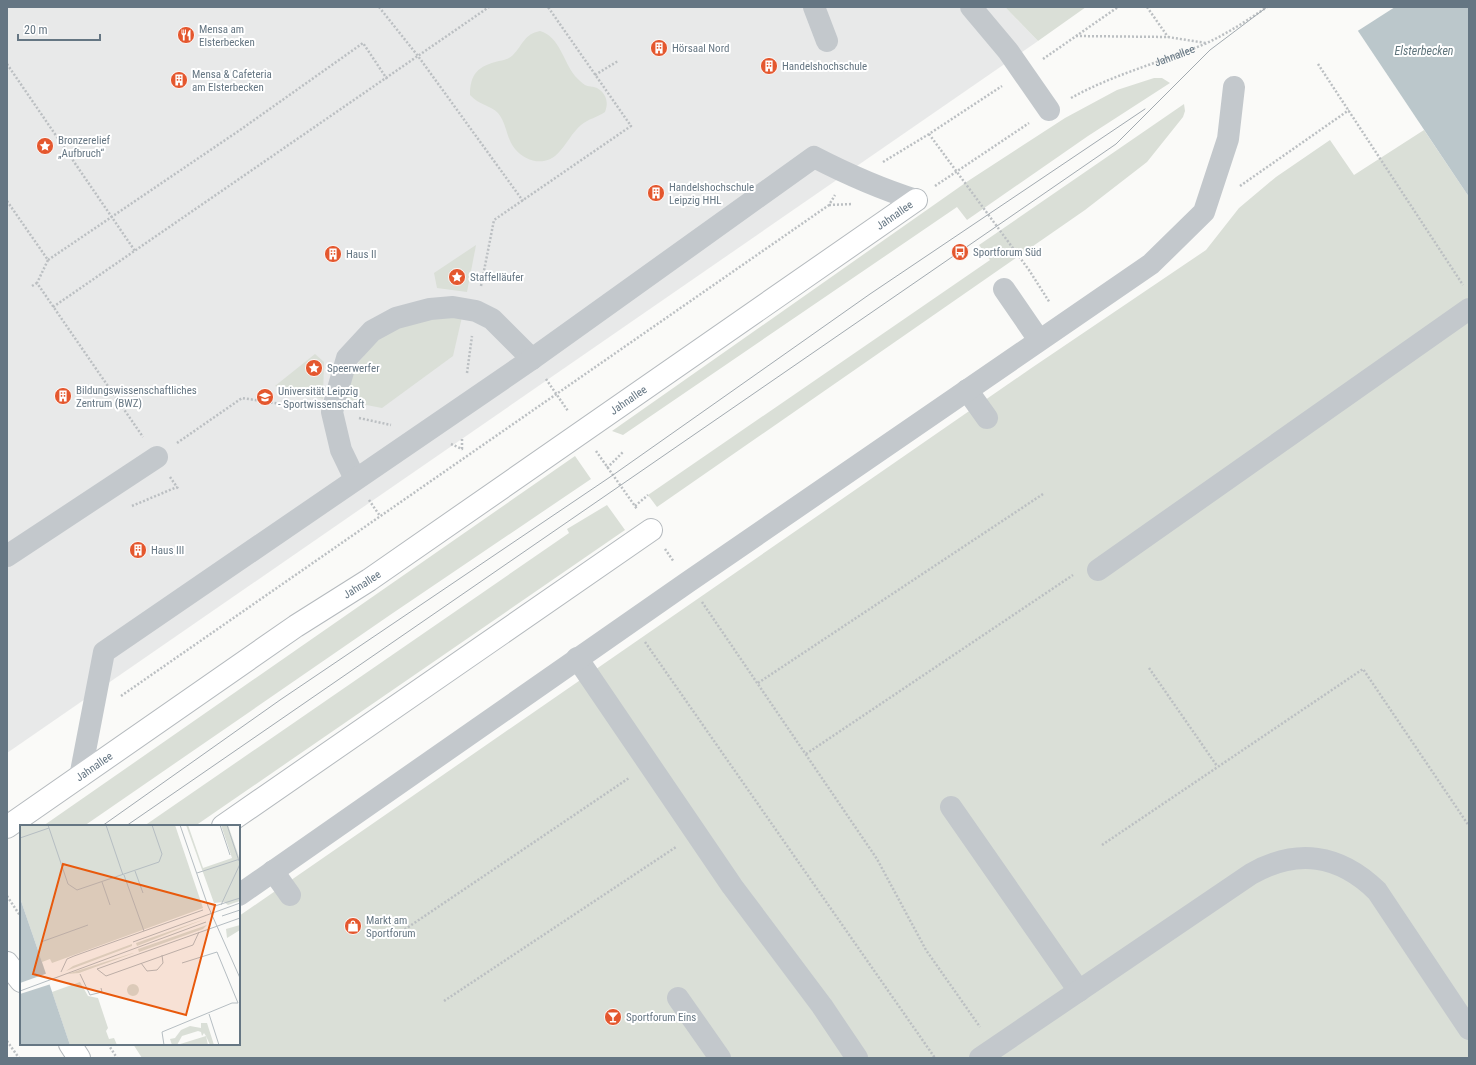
<svg xmlns="http://www.w3.org/2000/svg" width="1476" height="1065" viewBox="0 0 1476 1065" font-family="'Roboto Condensed',sans-serif">
<style>
.built{fill:#e8e9e9}
.green{fill:#dadfd7}
.water{fill:#bbc7cb}
.pier{fill:#fafaf8}
.lines{fill:none;stroke-linecap:round;stroke-linejoin:round}
.major-casing{stroke:#b5babe;stroke-width:24}
.path{stroke:#bbbfc2;stroke-width:2.5;stroke-dasharray:2 2;stroke-linecap:butt}
.minor{stroke:#c3c8cc;stroke-width:22}
.major{stroke:#fff;stroke-width:22}
.tram{stroke:#a2aab0;stroke-width:1}
.labels{text-anchor:middle;dominant-baseline:central;stroke-width:4;stroke-linejoin:round;paint-order:stroke}
.poi-label{font-size:11px;fill:#657683;stroke:#fff;text-anchor:start}
.street-label{font-size:11px;fill:#657683;stroke:#fff}
.water-label{font-size:12px;font-style:italic;fill:#60757c;stroke:#fff}
.inset-road{fill:none;stroke:#b5bdc2;stroke-width:1}
.view{fill:#e8590c;fill-opacity:0.15;stroke:#e8590c;stroke-width:2}
.inset-edge{fill:none;stroke:#657683;stroke-width:2}
</style>
<rect width="100%" height="100%" fill="#fafaf8"/>
<path class="built" d="M7 7H1005L1038 41 7 753Z"/>
<g class="green">
<path d="M1005 7H1086L1038 41Z"/>
<path d="M540 31C560 37 563 61 575 76 578 79 582 83 585 85 588 87 593 86 597 88 606 93 609 102 605 112 598 117 588 119 581 125 572 133 568 142 560 151 547 167 527 163 515 149 506 138 507 124 498 113 490 105 479 105 470 95 470 74 478 66 499 61 504 60 509 59 513 55 523 45 524 34 540 31Z"/>
<path d="M1154 78H1162L1170 83 1088 136 967 220 957 207 623 435 612 431 968 181 1065 118 1117 90Z"/>
<path d="M1184 104 1185 111 1183 117 1147 162 1085 210 657 507 648 495 990 260 979 245Z"/>
<path d="M1424 130 1469 197V1058H142L133 1044H239V916L1030 369 1206 250 1239 208 1276 177 1330 140 1354 175Z"/>
<path d="M476 245 467 292 437 288 434 273Z"/>
<path d="M433 317H462L453 356 382 408 346 401 355 367 373 344 399 324Z"/>
<path d="M315 354 324 362 323 399 275 386Z"/>
<path d="M575 456 591 479 390 615 84 826H43Z"/>
<path d="M607 505 625 530 195 826H144L569 533 567 529Z"/>
</g>
<path class="water" d="M1342 7H1469V197Z"/>
<path class="pier" d="M1340 7H1395L1356 32Z"/>
<g class="lines">
<g class="major-casing">
<g id="major">
<path d="M223 826 651 530"/>
<path id="s2" d="M7 827 296 626 369 580 916 200"/>
<path d="M7 963 21 981"/>
<path d="M70 1044 79 1058"/>
</g>
</g>
<g class="path">
<path d="M379 7 418 56 523 201"/>
<path d="M1147 7 1168 37"/>
<path d="M1076 36 1168 37 1206 43"/>
<path d="M1043 59 1118 7"/>
<path d="M7 64 135 251"/>
<path d="M1318 64 1463 285"/>
<path d="M595 75 618 61"/>
<path id="s1" d="M1071 98C1114 74 1162 62 1207 43 1228 33 1248 20 1267 7"/>
<path d="M929 134 1029 270 1050 303"/>
<path d="M883 162 929 134 1002 86"/>
<path d="M935 186 1029 123"/>
<path d="M1240 186 1349 110"/>
<path d="M7 201 48 260 37 283 143 437"/>
<path d="M829 205 853 204"/>
<path d="M48 260 240 130 363 43 387 79"/>
<path d="M32 286 37 283"/>
<path d="M481 286 494 220 631 126 548 7"/>
<path d="M53 307 489 7"/>
<path d="M467 373 472 336"/>
<path d="M546 379 568 411"/>
<path d="M359 418 391 425"/>
<path d="M177 443 242 398 307 408"/>
<path d="M451 444 462 449V438"/>
<path d="M596 451 637 509"/>
<path d="M607 468 623 452"/>
<path d="M170 477 179 490"/>
<path d="M369 500 380 516"/>
<path d="M132 506 177 487"/>
<path d="M635 506 648 495"/>
<path d="M665 549 674 562"/>
<path d="M702 602 877 859 926 950 980 1027"/>
<path d="M645 642 935 1058"/>
<path d="M1149 668 1217 766"/>
<path d="M758 683 1043 494"/>
<path d="M121 696 829 205 835 195"/>
<path d="M806 754 1073 575"/>
<path d="M1102 845 1363 669 1469 826"/>
<path d="M7 896 21 917"/>
<path d="M398 934 629 778"/>
<path d="M444 1001 676 847"/>
<path d="M7 1041 19 1058"/>
<path d="M108 1044 117 1058"/>
</g>
<g class="minor">
<path d="M814 7 827 41"/>
<path d="M971 7 1008 51 1049 110"/>
<path d="M1004 289 1039 340"/>
<path d="M967 390 987 418"/>
<path d="M355 479 341 450 332 412 338 389 347 358 372 331 396 318 430 309 453 307 476 311 492 319 532 359"/>
<path d="M7 556 157 457"/>
<path d="M1098 570 1469 309"/>
<path d="M577 658 732 886 822 1006 857 1058"/>
<path d="M80 777 104 652 532 359 814 157C847 174 881 189 916 200"/>
<path d="M951 807 1079 991"/>
<path d="M273 871 290 895"/>
<path d="M239 895 688 582 1151 264 1204 212 1228 139 1234 87"/>
<path d="M678 998 720 1058"/>
<path d="M980 1058 1251 874C1297 848 1339 854 1377 891L1469 1029"/>
</g>
<use href="#major" class="major"/>
<g class="tram">
<path d="M102 826 280 700 613 475 870 294 1145 109"/>
<path d="M126 826 1116 144 1210 50 1267 7"/>
</g>
</g>
<defs>
<g id="restaurant-disc" transform="scale(0.9)"><circle r="9.5" fill="#e4572e" stroke="#fff"/><path d="M-5-6h1v4h1v-4h1v4h1v-4h1v5L-1.5 .5V6h-2V.5L-5-1ZM5-6V6H3V1.5H1.5Q1.5-4 5-6Z" fill="#fff"/></g>
<g id="building-disc" transform="scale(0.9)"><circle r="9.5" fill="#e4572e" stroke="#fff"/><path d="M-4-6H4V6H1V3H-1V6H-4ZM-2.5-4.3h1.7v1.8h-1.7ZM.8-4.3h1.7v1.8H.8ZM-2.5-1h1.7V.8h-1.7ZM.8-1h1.7V.8H.8Z" fill="#fff"/></g>
<g id="sight-disc" transform="scale(0.9)"><circle r="9.5" fill="#e4572e" stroke="#fff"/><path d="M0-6L1.8-2.2L6-1.7L2.9 1.2L3.7 5.4L0 3.3L-3.7 5.4L-2.9 1.2L-6-1.7L-1.8-2.2Z" fill="#fff"/></g>
<g id="bus-disc" transform="scale(0.9)"><circle r="9.5" fill="#e4572e" stroke="#fff"/><path d="M-5-6H5V4H4V6H2V4H-2V6H-4V4H-5ZM-3.5-4V0h7V-4ZM-3.5 1.2v1.5H-2V1.2ZM2 1.2v1.5H3.5V1.2Z" fill="#fff"/></g>
<g id="university-disc" transform="scale(0.9)"><circle r="9.5" fill="#e4572e" stroke="#fff"/><path d="M0-5L7-2L0 1L-7-2ZM-4 1L0 2.5L4 1V4Q0 6-4 4Z" fill="#fff"/></g>
<g id="shop-disc" transform="scale(0.9)"><circle r="9.5" fill="#e4572e" stroke="#fff"/><path d="M-5-2.5h2.3a2.7 3.5 0 0 1 5.4 0H5L5.5 6h-11ZM-1.5-2.5h3a1.5 2.3 0 0 0-3 0Z" fill="#fff"/></g>
<g id="bar-disc" transform="scale(0.9)"><circle r="9.5" fill="#e4572e" stroke="#fff"/><path d="M-6-5H6L.8 .8V4.5H3.5V6h-7V4.5H-.8V.8Z" fill="#fff"/></g>
</defs>
<g fill-rule="evenodd">
<use href="#restaurant-disc" x="186" y="35"/>
<use href="#building-disc" x="659" y="48"/>
<use href="#building-disc" x="769" y="66"/>
<use href="#building-disc" x="179" y="80"/>
<use href="#sight-disc" x="45" y="146"/>
<use href="#building-disc" x="656" y="193"/>
<use href="#bus-disc" x="960" y="252"/>
<use href="#building-disc" x="333" y="254"/>
<use href="#sight-disc" x="457" y="277"/>
<use href="#sight-disc" x="314" y="368"/>
<use href="#building-disc" x="63" y="396"/>
<use href="#university-disc" x="265" y="397"/>
<use href="#building-disc" x="138" y="550"/>
<use href="#shop-disc" x="353" y="926"/>
<use href="#bar-disc" x="613" y="1017"/>
</g>
<g class="labels">
<g class="poi-label">
<text x="199" y="29">Mensa am<tspan x="199" dy="13">Elsterbecken</tspan></text>
<text x="672" y="48">Hörsaal Nord</text>
<text x="782" y="66">Handelshochschule</text>
<text x="192" y="74">Mensa &amp; Cafeteria<tspan x="192" dy="13">am Elsterbecken</tspan></text>
<text x="58" y="140">Bronzerelief<tspan x="58" dy="13">„Aufbruch“</tspan></text>
<text x="669" y="187">Handelshochschule<tspan x="669" dy="13">Leipzig HHL</tspan></text>
<text x="973" y="252">Sportforum Süd</text>
<text x="346" y="254">Haus II</text>
<text x="470" y="277">Staffelläufer</text>
<text x="327" y="368">Speerwerfer</text>
<text x="76" y="390">Bildungswissenschaftliches<tspan x="76" dy="13">Zentrum (BWZ)</tspan></text>
<text x="278" y="391">Universität Leipzig<tspan x="278" dy="13">- Sportwissenschaft</tspan></text>
<text x="151" y="550">Haus III</text>
<text x="366" y="920">Markt am<tspan x="366" dy="13">Sportforum</tspan></text>
<text x="626" y="1017">Sportforum Eins</text>
</g>
<g class="street-label">
<text stroke="none"><textPath href="#s1" startOffset="112">Jahnallee</textPath></text>
<text stroke="none"><textPath href="#s2" startOffset="1078">Jahnallee</textPath></text>
<text stroke="none"><textPath href="#s2" startOffset="754">Jahnallee</textPath></text>
<text stroke="none"><textPath href="#s2" startOffset="430">Jahnallee</textPath></text>
<text stroke="none"><textPath href="#s2" startOffset="106">Jahnallee</textPath></text>
</g>
<g class="water-label">
<text x="1424" y="51">Elsterbecken</text>
</g>
</g>
<g transform="translate(20 825)">
<rect width="220" height="220" fill="#fafaf8"/>
<path d="M0 0H155L183 83 32 138 30 134 22 137 0 73ZM166 0H168L183 43 212 33 201 0H208L220 35V76L208 80 204 77 194 78ZM185 94 122 119 117 121 116 118ZM187 100 183 104 119 127 118 124ZM220 100V105L207 113 206 104ZM112 119V121L46 146 53 141ZM114 128 59 148 47 149 113 128ZM60 157 68 171 78 173 88 203 86 206 89 214 94 213 97 220H50L32 167ZM107 165a6 6 0 1 1 12 0a6 6 0 1 1-12 0ZM181 198H187L194 220H190L186 211 184 208 182 211 181 207 178 206 162 211 157 220H152L150 214 155 213 161 205 170 201 181 203ZM186 211 188 220H157Z" fill="#dadfd7"/>
<path d="M0 73 22 137 50 220H0Z" fill="#bbc7cb"/>
<path d="M28 148 31 159 0 169V158Z" fill="#fafaf8"/>
<path class="inset-road" d="M28 0 48 59 57 65 139 37 142 29 132 0M86 0 103 50M160 0 188 81 220 153M200 0 210 30M207 0 219 36M0 13 29 3M115 46 123 68M177 48 220 34M104 50 124 106M82 57 90 80M201 80 220 39M195 81 220 73M202 91 220 85M21 117 68 100M113 117 220 78M121 138 127 146 137 145 143 138 142 130M162 138 197 127 218 178M77 144 86 151 173 120 179 107M77 144 220 93M41 147 47 134 54 131 183 85M60 149 70 170 82 167 81 163M0 166 186 97M189 189 199 220M144 220 142 207 212 178H218"/>
<path class="view" d="M43 39 195 80 166 190 13 149Z"/>
<rect width="220" height="220" class="inset-edge"/>
</g>
<rect width="1476" height="1065" fill="none" stroke="#657683" stroke-width="16"/>
<path d="M18 34v6h82v-6" fill="none" stroke="#657683" stroke-width="2"/>
<text x="24" y="34" font-size="12" fill="#657683" stroke="#ffffff" stroke-width="3" paint-order="stroke">20 m</text>
</svg>
